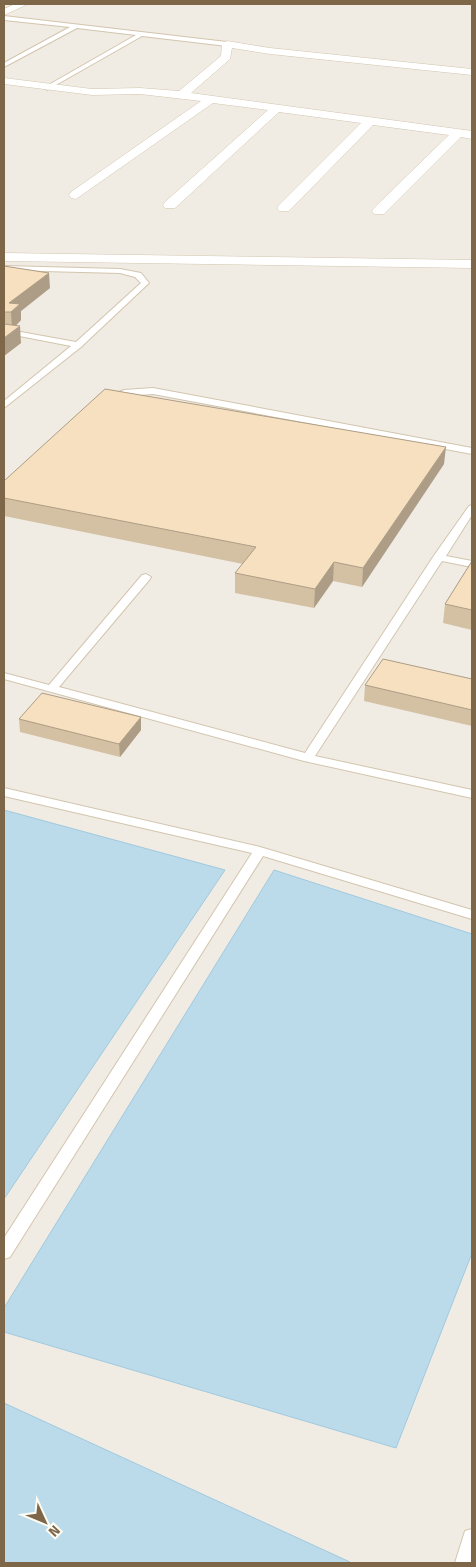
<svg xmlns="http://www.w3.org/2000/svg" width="476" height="1567" viewBox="0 0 476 1567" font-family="'Fira Sans',sans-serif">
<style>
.industrial{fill:#f0ece3}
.water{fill:#bbdbeb;stroke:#a0c9de}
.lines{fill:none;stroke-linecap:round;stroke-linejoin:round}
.service-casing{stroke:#d3c5ae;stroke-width:2}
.minor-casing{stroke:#d3c5ae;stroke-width:1}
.service{fill:#fff;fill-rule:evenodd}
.minor{fill:#fff;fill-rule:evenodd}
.wall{fill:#d4c1a4}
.shaded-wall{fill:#ad9d86}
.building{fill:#f7e0bf;stroke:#ad9d86}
</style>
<rect width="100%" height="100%" fill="#fefbea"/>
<rect class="industrial" x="4" y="4" width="468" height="1559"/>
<g class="water">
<path d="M4 810 225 870 4 1199Z"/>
<path d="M274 870 472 934V1253L396 1448 4 1332V1308Z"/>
<path d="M4 1403 350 1562V1563H4Z"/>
</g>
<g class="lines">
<g class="service-casing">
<g id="service">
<path d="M4 16 227 42 230 44 227 46 142 36 47 90 45 87 136 35 77 28 4 67V63L70 27 4 20Z"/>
<path d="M4 266 120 269 141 273 149 283 81 347 4 408V401L71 346 4 333V329L76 342 141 283 135 277 120 273 4 270Z"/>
<path d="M153 388 472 448V454L153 394 125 396 111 400 107 397 124 390Z"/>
<path d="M472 505V515L446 556 472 561V567L442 561 315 756 472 790V798L304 761 4 679V673L49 685 142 575 146 574 151 577 150 579 59 687 305 753 433 557 469 506Z"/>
<path d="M4 788 260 847 472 910V919L263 856 10 1257 4 1259V1238L252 853 4 796Z"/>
<path d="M472 1529V1563H455L465 1531Z"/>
</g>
</g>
<g class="minor-casing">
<g id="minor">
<path d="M15 4H28L4 15V9Z"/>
<path d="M227 41 270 48 472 69V75L270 54 232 48 230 59 191 93 472 131V139L461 137 384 214H374L372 211 374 208 449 135 373 125 289 211H279L277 208 279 205 361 123 279 112 175 208H165L163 205 165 202 268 110 213 103 76 199 71 198 69 195 71 192 201 101 140 94 92 95 4 84V78L92 89 140 88 179 91 221 56 222 44Z"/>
<path d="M4 253 472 260V268L4 261Z"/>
</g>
</g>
<use href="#service" class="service"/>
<use href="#minor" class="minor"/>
</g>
<g class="wall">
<path d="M4 266 50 288 21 311V320L16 326 21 343 4 356Z"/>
<path d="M444 464 362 587 333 581 314 608 235 593V573L243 564 4 516V481Z"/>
<path d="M472 561V630L443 623 445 604Z"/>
<path d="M472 679V726L364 701 365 685Z"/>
<path d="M19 719 141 730 120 757 20 732Z"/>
</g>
<g class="shaded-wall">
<path d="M49 273 50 288 21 311V320L12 329 11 312 9 303Z"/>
<path d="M20 326 21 343 4 356V338Z"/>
<path d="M446 447 444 464 362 587 363 568Z"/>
<path d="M334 562 333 581 314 608 315 589Z"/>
<path d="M141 717V730L120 757 119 744Z"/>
</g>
<g class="building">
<path d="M4 266 49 273 9 303 20 304 11 312H4Z"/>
<path d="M4 324 20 326 4 338Z"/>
<path d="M105 389 446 447 363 568 334 562 315 589 235 573 256 547 4 498V481Z"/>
<path d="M472 561V610L445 604Z"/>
<path d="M383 659 472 679V710L365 685Z"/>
<path d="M42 693 141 717 119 744 19 719Z"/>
</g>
<rect width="476" height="1567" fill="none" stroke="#7e6649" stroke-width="10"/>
<g transform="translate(45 1522) rotate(134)" stroke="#fffdf3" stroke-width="4" paint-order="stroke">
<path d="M0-4L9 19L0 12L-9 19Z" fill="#7e6649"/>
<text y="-8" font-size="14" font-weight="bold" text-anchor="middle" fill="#7e6649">N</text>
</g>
</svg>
